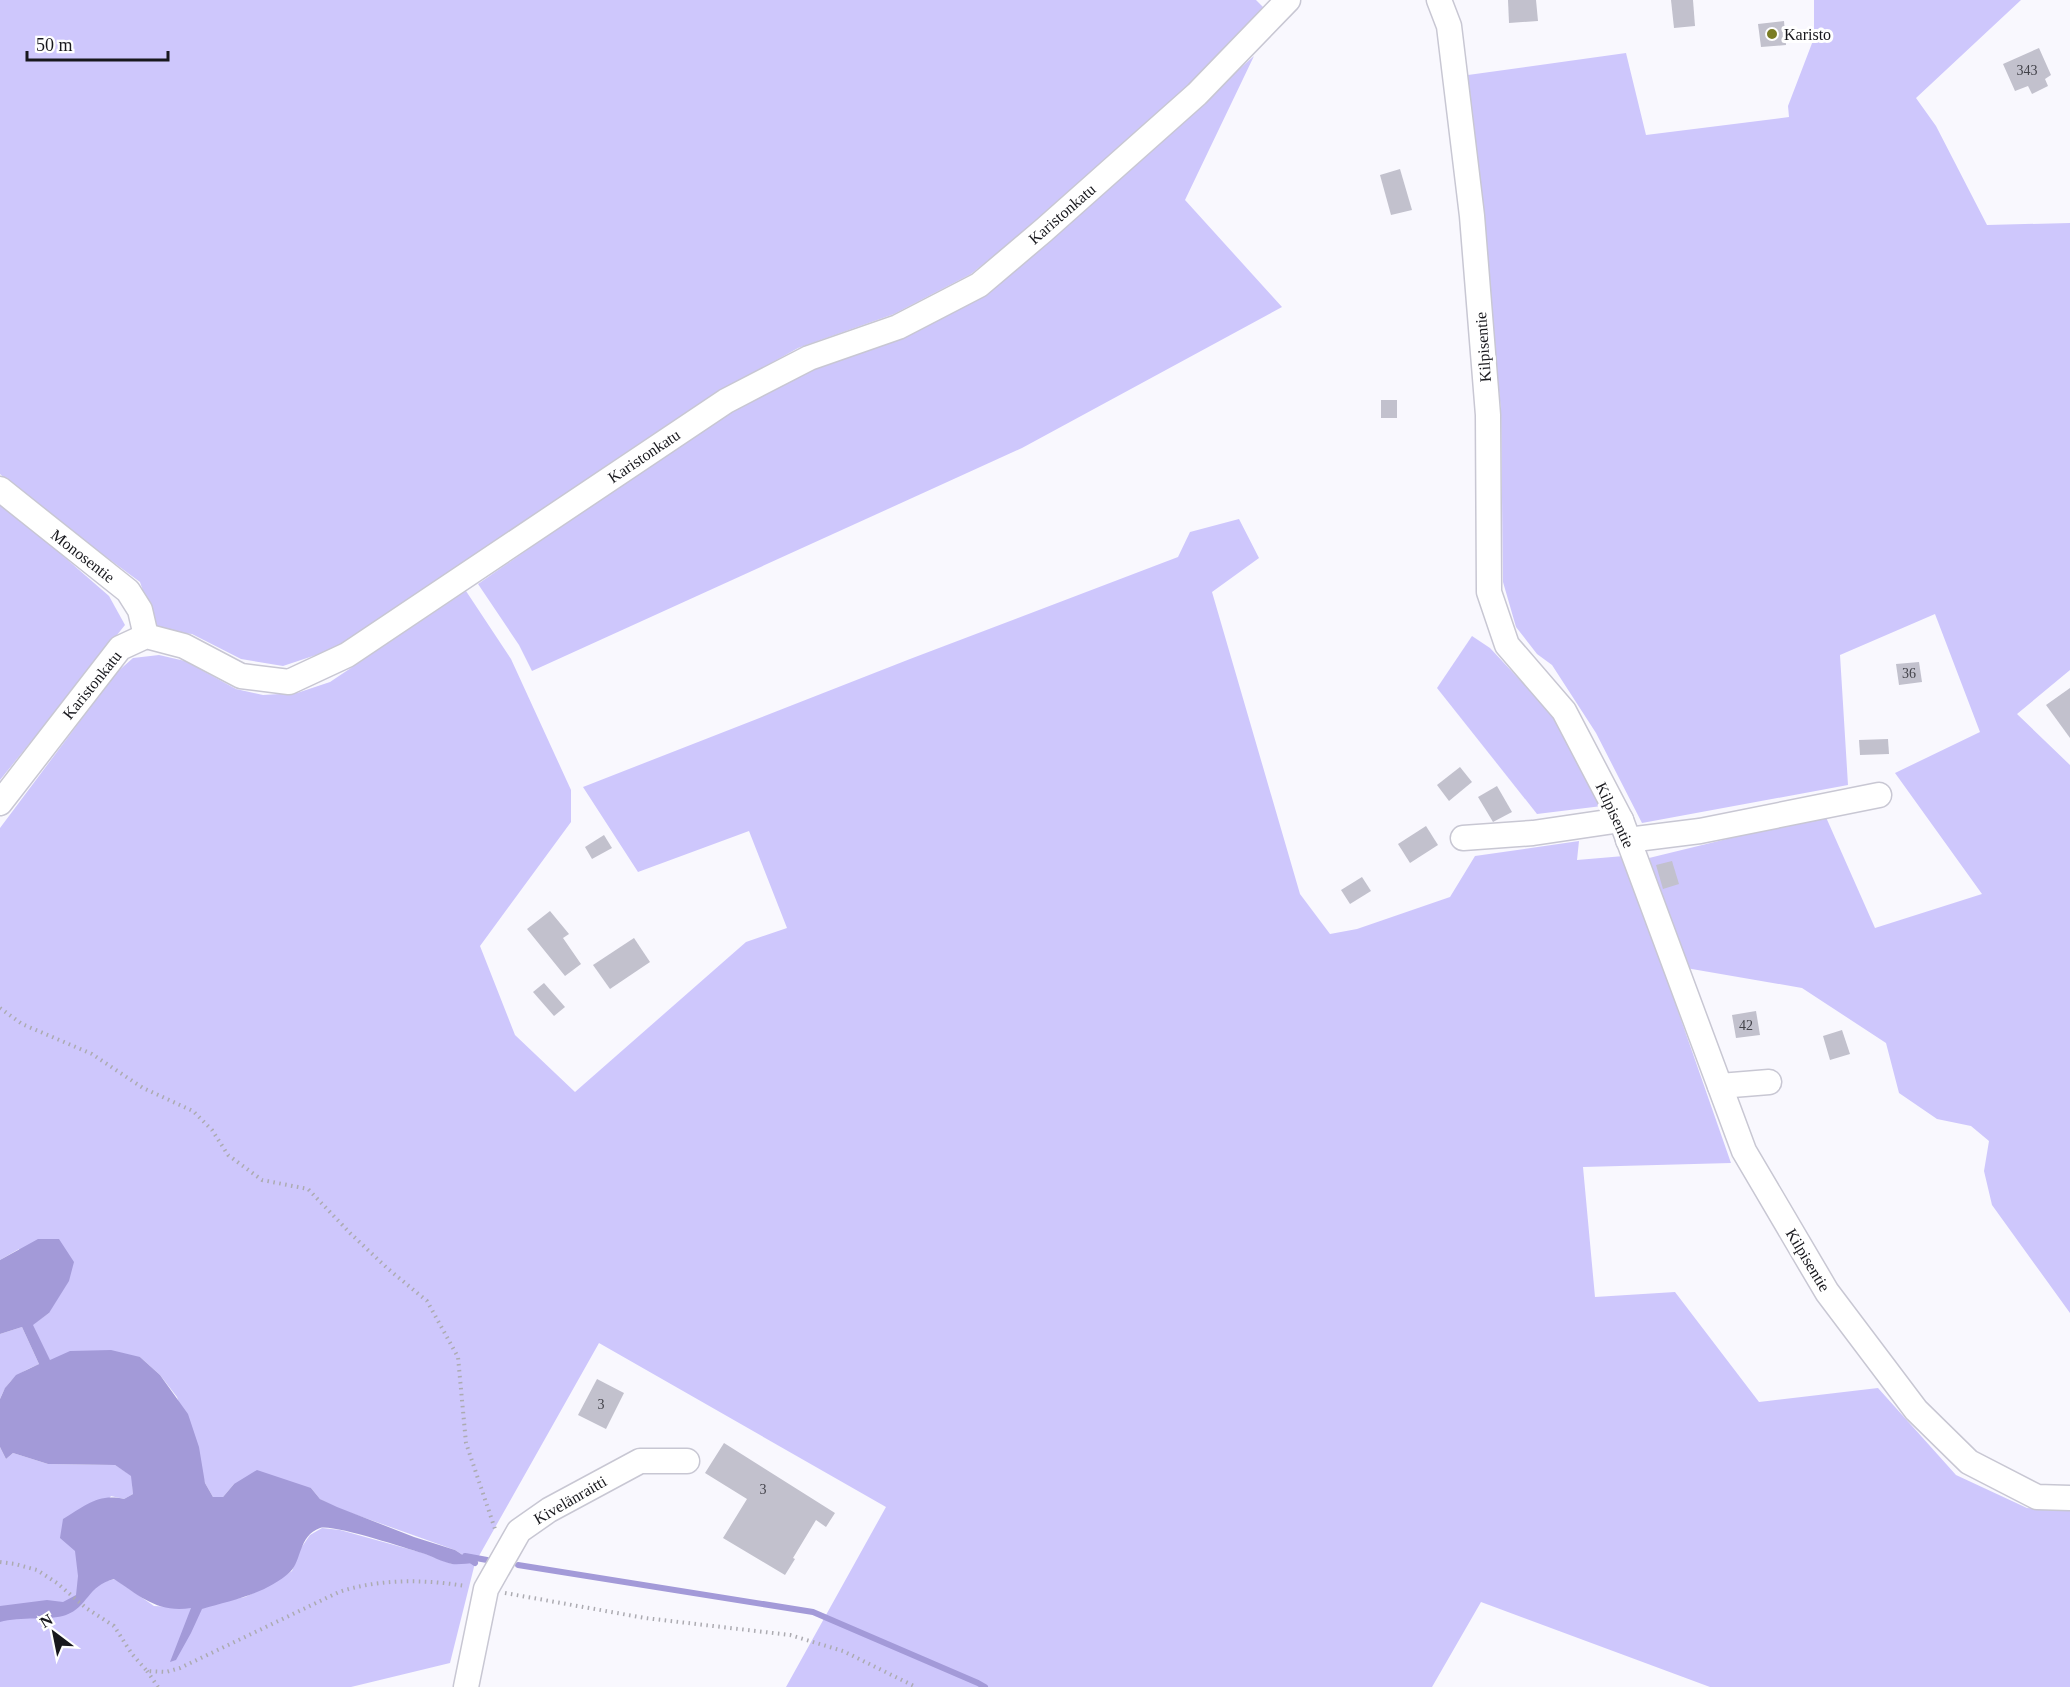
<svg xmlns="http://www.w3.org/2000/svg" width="2070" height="1687" viewBox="0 0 2070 1687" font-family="'Times New Roman',serif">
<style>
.green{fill:#cec7fc}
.water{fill:#a39ad8}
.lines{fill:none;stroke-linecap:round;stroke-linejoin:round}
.stream{stroke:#a39ad8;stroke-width:6}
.building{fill:#c2c1cd}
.minor-casing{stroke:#c8c7d3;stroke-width:27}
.path{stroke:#acabb1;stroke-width:4;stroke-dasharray:1.5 4.5;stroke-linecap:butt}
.minor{stroke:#fff;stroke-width:24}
.poi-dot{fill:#7a7c24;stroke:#fff;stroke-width:2}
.labels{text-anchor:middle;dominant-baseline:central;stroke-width:6;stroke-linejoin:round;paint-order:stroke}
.number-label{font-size:14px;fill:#424249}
.poi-label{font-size:16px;fill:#18181d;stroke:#fff;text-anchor:start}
.street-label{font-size:16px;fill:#18181d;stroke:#fff}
</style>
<rect width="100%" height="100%" fill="#f9f8fe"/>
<g class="green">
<path d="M0 0H1256L1264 8 1193 87 1055 207 971 274 894 314 798 348 697 405 607 465 517 531 334 649 283 666 241 659 192 634 156 630 140 582 28 499 0 474Z"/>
<path d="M1814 0H2021L1916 98 1936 126 1987 225 2070 223V670L2017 714 2070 765V1313L1992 1205 1984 1171 1989 1141 1971 1126 1937 1119 1899 1093 1886 1043 1802 988 1686 968 1649 858 1825 815 1875 928 1982 894 1895 773 1980 732 1935 614 1840 655 1848 785 1642 823 1596 733 1552 665 1537 654 1516 627 1503 582 1501 411 1468 75 1626 53 1646 135 1789 117 1788 106 1814 38Z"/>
<path d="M1254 56 1185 200 1282 307 1022 448 532 671 519 645 478 584 740 402 815 364 988 292Z"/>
<path d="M0 501 109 596 125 625 0 780Z"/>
<path d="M1239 519 1259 558 1212 592 1300 894 1330 934 1357 929 1450 897 1475 856 1579 841 1577 860 1624 856 1731 1163 1583 1167 1595 1297 1675 1292 1759 1402 1878 1388 1956 1475 2027 1508 2070 1511V1687H1710L1481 1602 1432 1687H786L886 1507 599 1343 475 1563 450 1663 351 1687H0V1447L6 1459 13 1453 48 1464 115 1465 132 1476 133 1494 124 1499 111 1496 75 1550 103 1582 115 1579 154 1606 191 1608 245 1597 268 1586 292 1571 301 1548 310 1535 322 1528 340 1530 423 1553 452 1564 474 1562 455 1550 337 1508 320 1499 311 1488 234 1484 223 1497H213L205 1483 177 1397 160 1375 140 1357 50 1361 32 1325 49 1313 19 1249 0 1260V828L116 673 133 658 159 655 185 661 236 689 263 695 297 693 330 682 466 591 511 659 571 790V822L480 946 515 1035 575 1092 746 942 787 928 749 831 638 872 583 787 910 659 1178 557 1190 532Z"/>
<path d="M1472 636 1490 648 1561 724 1602 806 1537 814 1437 688Z"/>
<path d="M22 1327 39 1364C19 1373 9 1378 0 1399V1334Z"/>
</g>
<path class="water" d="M38 1239H59L74 1262 69 1281 49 1313 33 1325 50 1360 70 1351 111 1350 140 1357 160 1375 188 1414 199 1447 205 1483 213 1497H223L234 1484 257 1470 311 1488 320 1499 337 1507 414 1537 455 1550 475 1563C468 1563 459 1565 452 1564 442 1562 432 1556 422 1553 405 1548 333 1524 320 1528 298 1536 302 1561 290 1572 266 1594 232 1600 202 1609L191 1633 176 1660 170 1662 191 1608C158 1613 141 1597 114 1579 87 1586 88 1607 66 1615 50 1621 20 1616 0 1622V1606L47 1600 63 1602 76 1595 78 1576 75 1551 60 1538 63 1519C85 1506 98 1493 124 1499L133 1494 131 1476 115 1465 48 1464 13 1453 6 1459 0 1447V1399L5 1388 16 1375 39 1364 22 1327 0 1334V1260Z"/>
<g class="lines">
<g class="stream">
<path d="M475 1563 465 1556 487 1560"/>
<path d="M518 1565 813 1612 978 1683 985 1687"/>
</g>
</g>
<g class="building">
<path d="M1508 0H1536L1538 21 1509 23Z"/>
<path d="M1671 0H1693L1695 26 1674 28Z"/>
<path d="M1784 21 1786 45 1761 47 1758 24Z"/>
<path d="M2039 48 2051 75 2045 79 2048 86 2032 94 2028 86 2015 91 2003 64Z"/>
<path d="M1400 169 1412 210 1391 215 1380 175Z"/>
<rect x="1381" y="400" width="16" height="18"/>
<path d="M1919 662 1922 682 1899 685 1896 664Z"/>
<path d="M2070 688V738L2046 705Z"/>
<path d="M1888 739 1889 754 1860 755 1859 740Z"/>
<path d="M1460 767 1472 782 1449 801 1437 785Z"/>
<path d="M1497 786 1512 812 1493 822 1478 797Z"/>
<path d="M1426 826 1438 845 1410 863 1398 844Z"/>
<path d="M604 835 612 848 592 859 585 847Z"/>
<path d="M1672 861 1679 884 1663 889 1656 865Z"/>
<path d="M1362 877 1371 891 1350 904 1341 890Z"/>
<path d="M550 911 569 934 563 938 581 964 565 976 527 929Z"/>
<path d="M634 938 650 962 610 989 593 965Z"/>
<path d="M544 983 565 1007 554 1016 533 992Z"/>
<path d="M1756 1011 1760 1035 1736 1038 1732 1015Z"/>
<path d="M1842 1030 1850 1054 1830 1060 1823 1036Z"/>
<path d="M597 1379 624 1393 606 1429 578 1415Z"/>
<path d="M724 1443 835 1513 826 1527 816 1520 793 1558 795 1559 785 1575 723 1538 747 1499 705 1473Z"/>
</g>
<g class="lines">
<g class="minor-casing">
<g id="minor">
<path d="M1439 0 1449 26 1472 216 1488 415 1489 592 1507 645 1564 711 1621 820 1744 1151 1827 1292 1916 1410 1969 1462 2037 1497 2070 1498"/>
<path d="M0 489 128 591 140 610 146 636"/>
<path d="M0 803 120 648 146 636 184 646 241 676 289 682 347 655 726 401 809 358 898 327 979 285 1044 230 1197 94 1288 0"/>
<path d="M1463 838 1533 833 1621 820"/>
<path d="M1628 840 1700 831 1879 795"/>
<path d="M1720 1086 1769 1082"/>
<path d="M466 1687 486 1589 519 1531 549 1510 640 1461H687"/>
</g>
</g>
<g class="path">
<path d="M0 1008 22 1024 92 1054 143 1088 193 1111 212 1130 228 1155 262 1180 308 1189 350 1233 387 1268 427 1301 458 1357 466 1443 496 1532"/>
<path d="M0 1562 15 1564 37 1570 57 1583 86 1608 114 1626 132 1654 147 1671 166 1672 180 1668 339 1592C378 1579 424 1579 465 1586"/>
<path d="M505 1593 645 1618 790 1635 843 1651 916 1687"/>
<path d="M147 1671 158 1687"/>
</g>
<use href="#minor" class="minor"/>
</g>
<circle class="poi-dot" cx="1772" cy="34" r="6"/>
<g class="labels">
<g class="number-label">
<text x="2027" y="70">343</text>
<text x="1909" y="673">36</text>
<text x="1746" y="1025">42</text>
<text x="601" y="1404">3</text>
<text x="763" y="1489">3</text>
</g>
<g class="poi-label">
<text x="1784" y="34">Karisto</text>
</g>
<g class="street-label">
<text transform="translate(1062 214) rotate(-41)">Karistonkatu</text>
<text transform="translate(1483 347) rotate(-94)">Kilpisentie</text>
<text transform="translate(644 456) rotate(-34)">Karistonkatu</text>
<text transform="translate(83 556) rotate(38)">Monosentie</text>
<text transform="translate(92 685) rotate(-51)">Karistonkatu</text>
<text transform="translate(1615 815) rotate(65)">Kilpisentie</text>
<text transform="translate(1808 1260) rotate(59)">Kilpisentie</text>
<text transform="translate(570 1500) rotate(-30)">Kivelänraitti</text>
</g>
</g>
<g transform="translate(54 1633) rotate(328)" stroke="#ffffff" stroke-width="4.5" paint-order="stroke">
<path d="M0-4.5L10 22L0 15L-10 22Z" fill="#18181d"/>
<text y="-9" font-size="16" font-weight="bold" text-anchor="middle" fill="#18181d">N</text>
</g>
<path d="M27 51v9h141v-9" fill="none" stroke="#18181d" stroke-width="3"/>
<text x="36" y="51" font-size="18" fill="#18181d" stroke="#ffffff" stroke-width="4.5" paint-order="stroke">50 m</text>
</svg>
